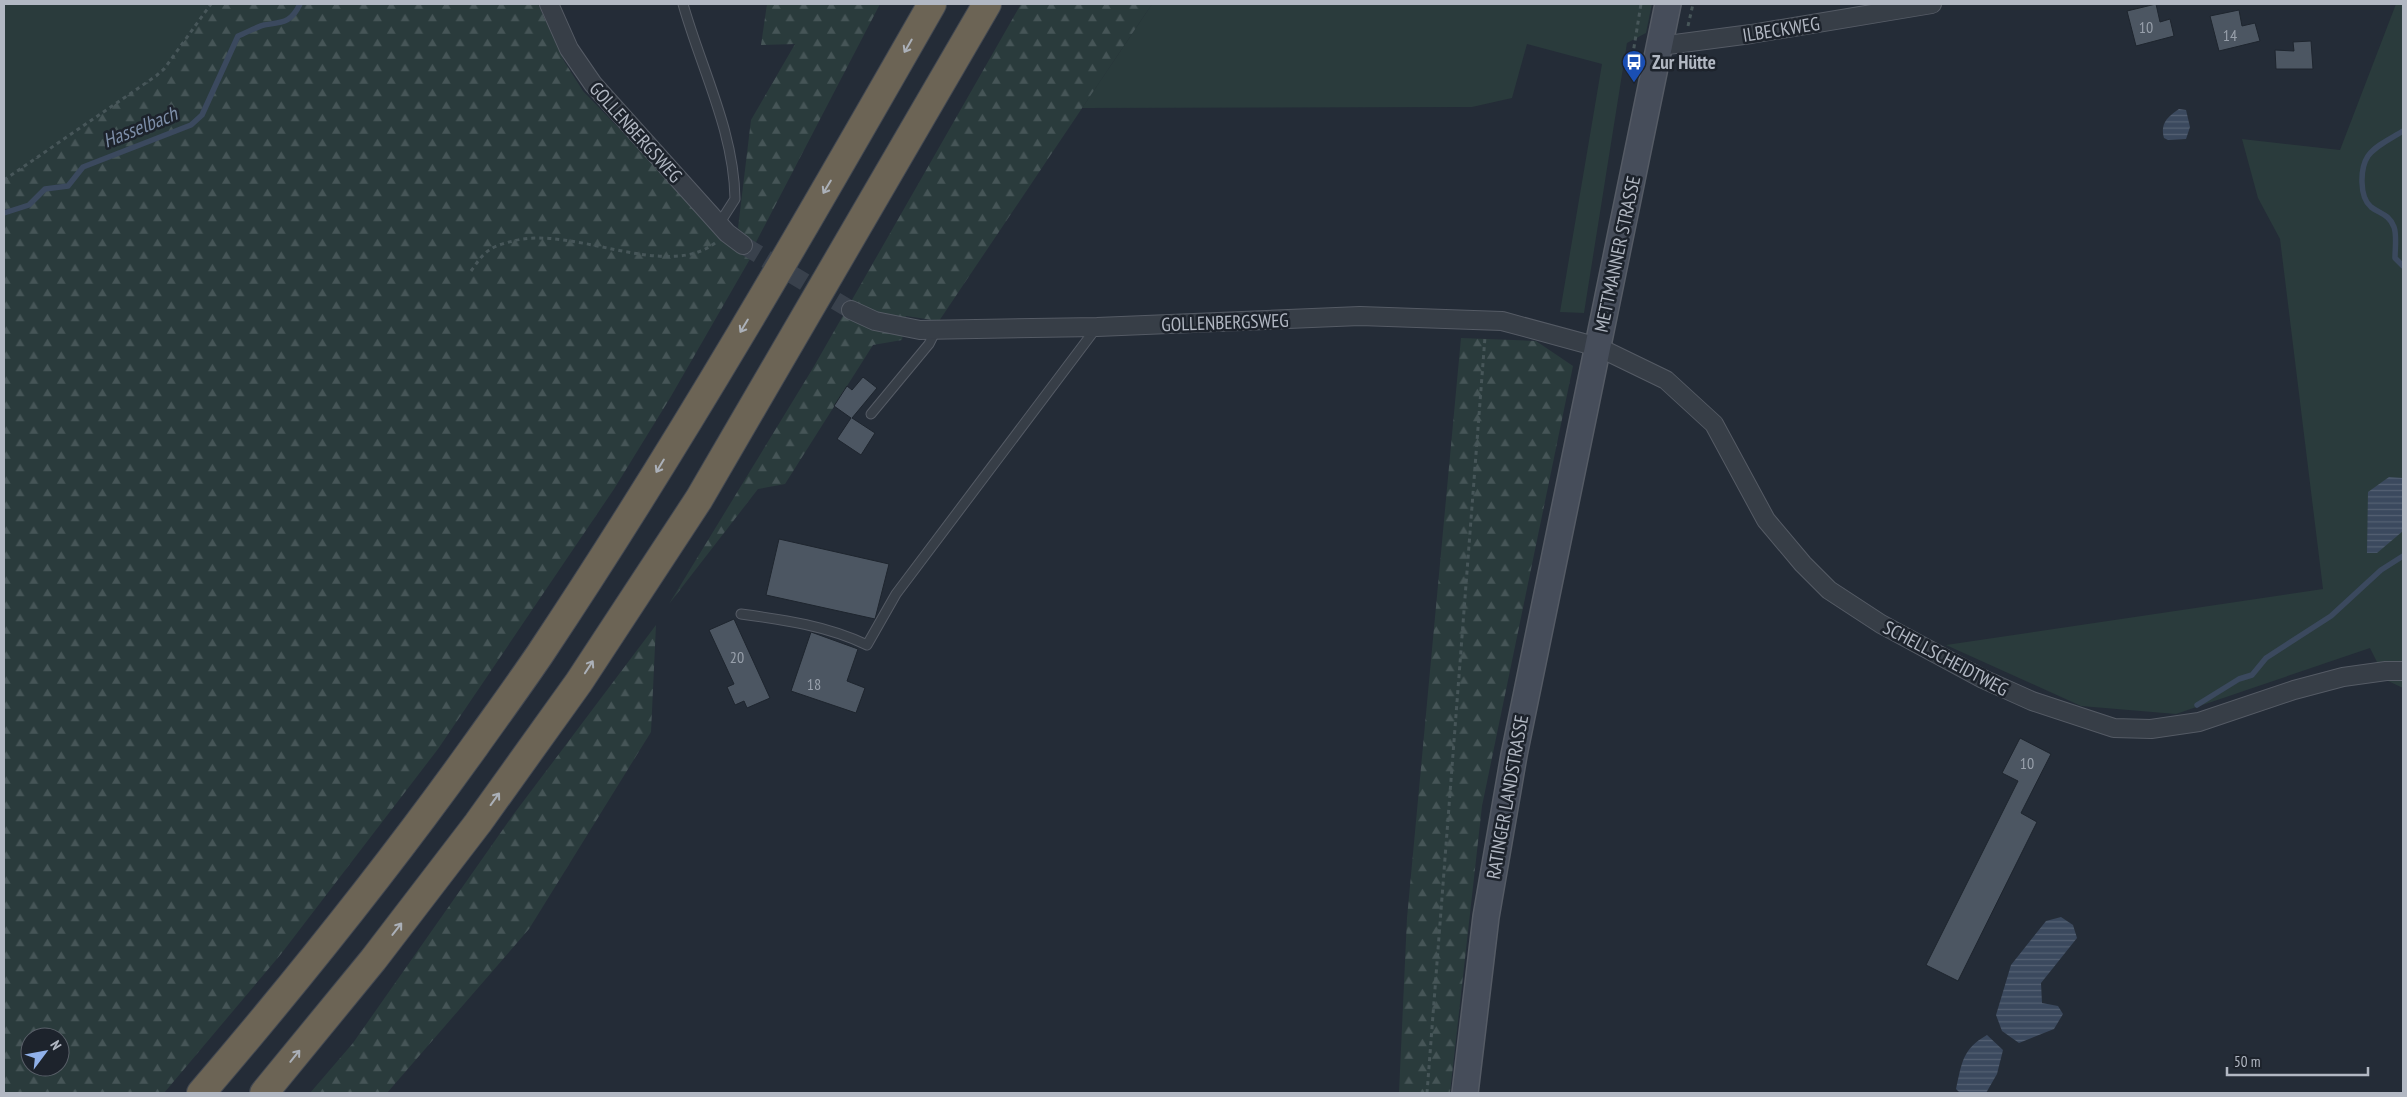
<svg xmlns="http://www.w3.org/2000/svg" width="2407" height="1097" viewBox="0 0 2407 1097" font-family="'PT Sans Narrow',sans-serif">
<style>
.green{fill:#2a3b3c}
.forest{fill:url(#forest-firs);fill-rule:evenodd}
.water{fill:url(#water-rules)}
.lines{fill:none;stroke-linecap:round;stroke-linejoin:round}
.stream{stroke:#3b495e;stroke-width:5.5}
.building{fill:#4c5662;stroke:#1e252e}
.street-tunnel{stroke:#39414c;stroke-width:18;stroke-dasharray:18 9;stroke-linecap:butt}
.lane-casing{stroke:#555b65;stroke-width:11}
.street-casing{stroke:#555b65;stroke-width:20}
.secondary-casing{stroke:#555b65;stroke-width:28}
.highway-casing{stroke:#424852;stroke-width:30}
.path{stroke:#475659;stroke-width:3;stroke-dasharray:4 4;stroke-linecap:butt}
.lane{stroke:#373e47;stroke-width:9}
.street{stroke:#373e47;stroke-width:18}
.secondary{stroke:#464d5a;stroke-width:25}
.highway{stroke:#6c6455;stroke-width:28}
.oneway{stroke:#abb0b8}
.labels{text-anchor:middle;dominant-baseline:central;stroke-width:5;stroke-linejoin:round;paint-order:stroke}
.number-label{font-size:16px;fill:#98a0ab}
.street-label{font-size:19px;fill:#b2b8c3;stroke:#1d232c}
.poi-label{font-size:19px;font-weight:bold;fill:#b2b8c3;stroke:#1d232c;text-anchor:start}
.water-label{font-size:20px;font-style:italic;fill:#7d8ea8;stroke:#1d232c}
</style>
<defs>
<pattern id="forest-firs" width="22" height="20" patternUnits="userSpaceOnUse" patternTransform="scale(1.25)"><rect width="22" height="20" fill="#2a3b3c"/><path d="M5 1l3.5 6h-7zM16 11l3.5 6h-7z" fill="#465557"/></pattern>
<pattern id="water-rules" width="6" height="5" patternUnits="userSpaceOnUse" patternTransform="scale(1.25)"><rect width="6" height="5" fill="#3b495e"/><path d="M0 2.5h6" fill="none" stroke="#556173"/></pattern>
</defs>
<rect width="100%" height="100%" fill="#242c37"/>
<g class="green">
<path d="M4 4H211L164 69 156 76 4 180Z"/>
<path d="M1152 4H1652L1646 33 1627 43 1584 313 1560 312 1602 64 1527 44 1512 98 1472 107 1082 108Z"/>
<path d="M2396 4H2403V688L2386 680 2370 648 2176 714 2081 706 1946 645 2323 589 2280 239 2258 198 2242 139 2340 150Z"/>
</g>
<g class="forest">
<path d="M211 4H538L564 61 583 91 714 227 750 259 670 398 614 489 438 749 281 954 164 1093H4V180L156 76 164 69ZM30 1037H60V1067H30Z"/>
<path d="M767 4H880L754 246 738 228 751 120 795 44 761 45Z"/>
<path d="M1021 4H1152L939 321 906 316 902 340 873 345 785 484 758 489 669 604 813 368Z"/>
<path d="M1461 338 1536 341 1573 366 1482 806 1450 1093H1399L1407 918Z"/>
<path d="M656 625 651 732 529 929 387 1093H310L353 1043 513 815Z"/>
</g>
<g class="water">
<path d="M2179 109 2186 110 2190 127 2186 139 2168 140 2164 138C2160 124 2167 117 2179 109Z"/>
<path d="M2389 477 2403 478V531L2377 553H2367L2368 492Z"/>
<path d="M2061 917 2073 925 2077 938 2041 983 2042 1003 2058 1006 2063 1014 2054 1029 2019 1043 2002 1031 1996 1015 2011 965 2046 921Z"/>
<path d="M1987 1035 2003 1050 1997 1074 1986 1093H1960L1956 1089C1962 1063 1962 1049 1987 1035Z"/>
</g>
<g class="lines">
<g class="stream">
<path d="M2403 131C2392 138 2376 145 2368 156 2360 168 2359 197 2371 207 2380 214 2389 214 2394 227 2397 235 2395 249 2395 258L2403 266"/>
<path d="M4 213 29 205 45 189 68 186 83 167 191 125 202 115 238 36C246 33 256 27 264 25 283 22 291 23 300 4"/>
<path d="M2197 705 2239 679 2252 675 2266 658 2331 616 2381 570 2403 556"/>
</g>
</g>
<g class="building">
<path d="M2156 4 2160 22 2170 19 2174 36 2136 46 2127 11Z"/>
<path d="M2239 10 2242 26 2255 23 2260 41 2219 51 2210 16Z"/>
<path d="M2311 41 2313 69H2276L2275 50 2294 51 2293 42Z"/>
<path d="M863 377 877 388 852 418 875 433 861 455 837 439 851 418 834 406 847 386 852 390Z"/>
<path d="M779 539 889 564 875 619 766 595Z"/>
<path d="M734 619 770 698 747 708 744 701 735 705 727 687 734 684 709 630Z"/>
<path d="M811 632 858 649 847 681 865 688 856 713 791 691Z"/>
<path d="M2020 738 2051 754 2021 813 2037 822 1958 981 1926 965 2018 781 2002 773Z"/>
</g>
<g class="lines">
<path class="street-tunnel" d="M743 245 851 310"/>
<g class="lane-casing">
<g id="lane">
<path d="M683 4C701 68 734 131 735 199L719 224"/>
<path d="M871 414 929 344 936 330"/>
<path d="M741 614C785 620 828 626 867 645L896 594 1097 327"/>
</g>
</g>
<g class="street-casing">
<g id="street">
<path d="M549 4 569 49 593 84 727 233 743 245"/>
<path d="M1660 46 1751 34 1932 4"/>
<path d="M851 310 875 321 920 330 1097 327 1360 316 1502 321 1598 347 1666 380 1714 424 1766 520 1803 564 1829 590 1881 624 1983 679 2032 701 2114 728 2151 729 2199 722 2294 690 2343 677 2386 671H2403"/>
</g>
</g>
<g class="secondary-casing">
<path id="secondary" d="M1465 1093 1486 917 1514 755 1668 4"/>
</g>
<g class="highway-casing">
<g id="highway">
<path d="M201 1093C297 981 389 866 475 746 497 715 519 685 540 654 680 444 807 223 932 4"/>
<path d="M264 1093 373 960 478 823 579 682 699 499 987 4"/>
</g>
</g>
<g class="path">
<path d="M1688 26 1693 4"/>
<path d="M1630 72 1641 4"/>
<path d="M4 180 156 76 164 69 211 4"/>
<path d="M471 271C477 263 482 254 491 249 497 245 506 243 513 241 574 225 665 281 715 243"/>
<path d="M1427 1093 1485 337"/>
</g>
<use href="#lane" class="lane"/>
<use href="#street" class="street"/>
<use href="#secondary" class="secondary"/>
<use href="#highway" class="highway"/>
</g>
<defs><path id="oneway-shaft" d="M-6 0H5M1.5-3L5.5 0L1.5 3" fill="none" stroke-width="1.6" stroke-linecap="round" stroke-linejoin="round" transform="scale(1.25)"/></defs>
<g class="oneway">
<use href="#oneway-shaft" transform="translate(908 46) rotate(120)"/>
<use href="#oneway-shaft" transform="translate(827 187) rotate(121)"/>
<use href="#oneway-shaft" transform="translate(744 326) rotate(121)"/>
<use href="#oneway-shaft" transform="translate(660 466) rotate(121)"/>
<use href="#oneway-shaft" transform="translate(589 667) rotate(-57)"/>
<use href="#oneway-shaft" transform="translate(495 799) rotate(-54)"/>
<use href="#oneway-shaft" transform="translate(397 929) rotate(-52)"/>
<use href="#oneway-shaft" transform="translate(295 1056) rotate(-51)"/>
</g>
<defs>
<g id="bus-pin" transform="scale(1.25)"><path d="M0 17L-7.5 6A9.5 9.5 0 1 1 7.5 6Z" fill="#1a4fb4" stroke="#1d232c"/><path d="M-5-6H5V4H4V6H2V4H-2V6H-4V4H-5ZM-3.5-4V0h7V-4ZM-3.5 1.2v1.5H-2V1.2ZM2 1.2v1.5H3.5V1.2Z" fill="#fff"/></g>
</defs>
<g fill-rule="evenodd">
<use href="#bus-pin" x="1634" y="62"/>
</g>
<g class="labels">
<g class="number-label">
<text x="2146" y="27">10</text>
<text x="2230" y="35">14</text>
<text x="737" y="657">20</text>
<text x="814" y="684">18</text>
<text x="2027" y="763">10</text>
</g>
<g class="street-label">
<text transform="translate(1781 29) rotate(-9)">ILBECKWEG</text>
<text transform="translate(636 132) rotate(48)">GOLLENBERGSWEG</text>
<text transform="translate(1617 254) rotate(-78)">METTMANNER STRASSE</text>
<text transform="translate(1225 322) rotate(-2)">GOLLENBERGSWEG</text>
<text transform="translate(1946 658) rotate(28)">SCHELLSCHEIDTWEG</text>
<text transform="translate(1507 797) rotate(-80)">RATINGER LANDSTRASSE</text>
</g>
<g class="poi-label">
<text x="1652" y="62">Zur Hütte</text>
</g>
<g class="water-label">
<text transform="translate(140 127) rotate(-22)">Hasselbach</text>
</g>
</g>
<rect width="2407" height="1097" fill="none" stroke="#b2b8c3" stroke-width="10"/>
<g transform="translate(45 1052) rotate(58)"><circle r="24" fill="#1d232c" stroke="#595f68"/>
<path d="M0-4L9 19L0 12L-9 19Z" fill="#90b1ea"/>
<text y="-8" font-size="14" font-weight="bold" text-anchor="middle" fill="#b2b8c3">N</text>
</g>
<path d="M2227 1067v8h141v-8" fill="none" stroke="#b2b8c3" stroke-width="2.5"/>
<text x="2234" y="1067" font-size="15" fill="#b2b8c3" stroke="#1d232c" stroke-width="4" paint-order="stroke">50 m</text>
</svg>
